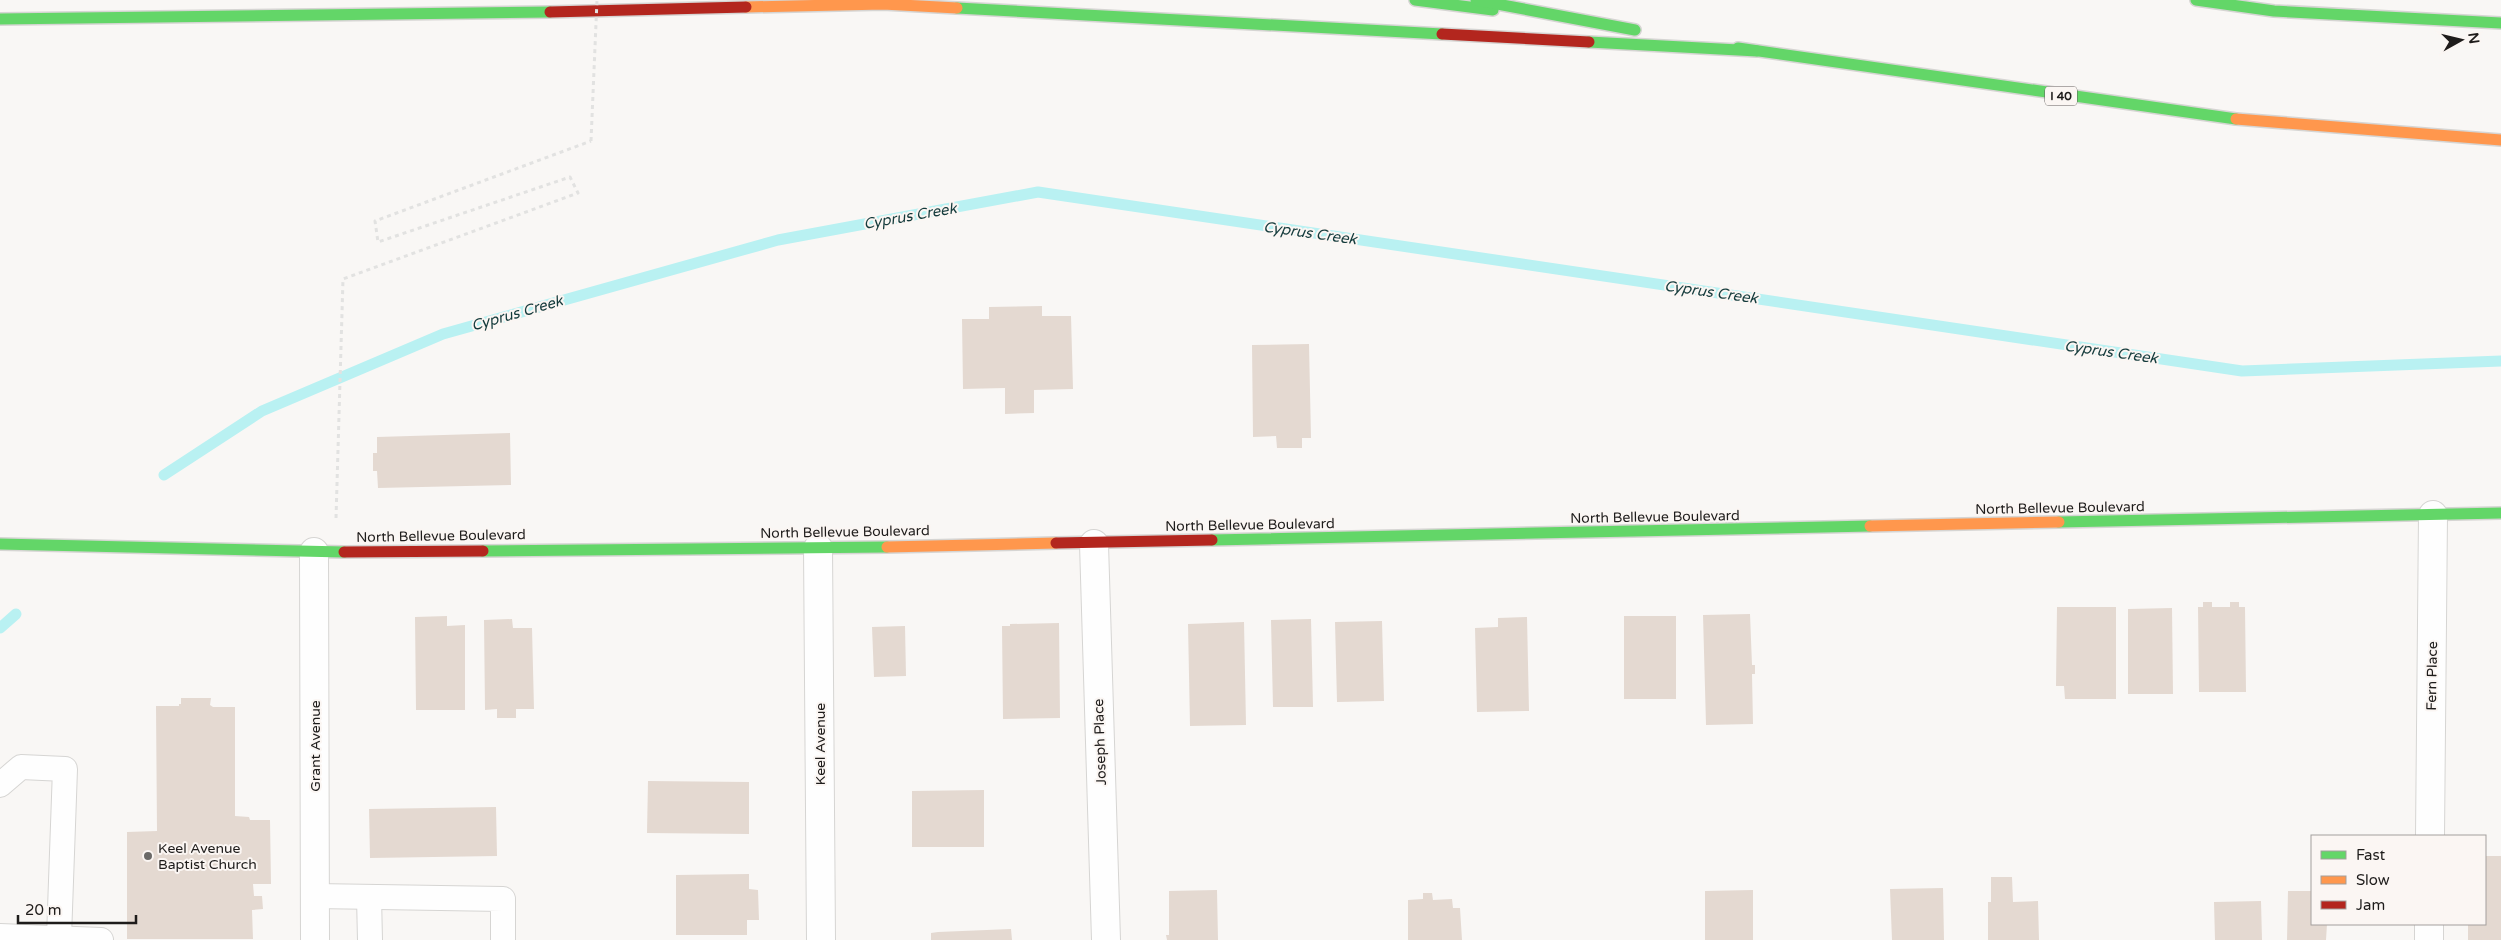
<svg xmlns="http://www.w3.org/2000/svg" width="2501" height="940" viewBox="0 0 2501 940" font-family="'Varela Round',sans-serif">
<style>
.lines{fill:none;stroke-linecap:round;stroke-linejoin:round}
.stream{stroke:#b9f1f2;stroke-width:11}
.building{fill:#e4d9d1}
.lane-casing{stroke:#d6d5d3;stroke-width:26}
.street-casing{stroke:#d6d5d3;stroke-width:30}
.fast-casing{stroke:#d6d5d3;stroke-width:14}
.slow-casing{stroke:#d6d5d3;stroke-width:14}
.jam-casing{stroke:#d6d5d3;stroke-width:14}
.path{stroke:#e2e2e1;stroke-width:3;stroke-dasharray:4 4;stroke-linecap:butt}
.lane{stroke:#fefefe;stroke-width:24}
.street{stroke:#fefefe;stroke-width:28}
.fast{stroke:#63d668;stroke-width:11}
.slow{stroke:#ff974d;stroke-width:11}
.jam{stroke:#b3261e;stroke-width:11}
.path-bridge{stroke:#e2e2e1;stroke-width:3;stroke-dasharray:4 4;stroke-linecap:butt}
.poi-dot{fill:#6b6967;stroke:#fbf6f3;stroke-width:2}
.labels{text-anchor:middle;dominant-baseline:central;stroke-width:4;stroke-linejoin:round;paint-order:stroke}
.shield{fill:#fbf6f3;stroke:#605d5c;stroke-width:1}
.shield-label{font-size:12px;font-weight:bold;fill:#1e1c1b}
.street-label{font-size:14px;fill:#1e1c1b;stroke:#fbf6f3}
.poi-label{font-size:14px;fill:#1e1c1b;stroke:#fbf6f3;text-anchor:start}
.water-label{font-size:15px;font-style:italic;fill:#143b3c;stroke:#fbf6f3}
</style>
<rect width="100%" height="100%" fill="#f9f7f5"/>
<g class="lines">
<g class="stream">
<path d="M164 475 262 411 443 334 778 240 1038 192 2242 371 2501 361"/>
<path d="M0 628 16 614"/>
</g>
</g>
<g class="building">
<path d="M1042 306V316H1071L1073 389 1034 390V413L1005 414V388L963 389 962 319H989V307Z"/>
<path d="M1309 344 1311 438H1302V448H1277L1276 436 1253 437 1252 345Z"/>
<path d="M510 433 511 485 378 488 377 471H373V453H377V437Z"/>
<path d="M2203 602H2212V607H2230V602H2239V607H2245L2246 692H2199L2198 607H2203Z"/>
<path d="M2057 607H2116V699H2065L2064 686H2056Z"/>
<path d="M2172 608 2173 694H2128V609Z"/>
<path d="M1750 614 1752 665H1755V674H1752L1753 724 1706 725 1703 615Z"/>
<path d="M447 616V626L465 625V710H416L415 617Z"/>
<rect x="1624" y="616" width="52" height="83"/>
<path d="M1527 617 1529 711 1477 712 1475 628 1498 627V618Z"/>
<path d="M512 619 513 628H532L534 709H516V718H497V709L485 710 484 620Z"/>
<path d="M1311 619 1313 707H1273L1271 620Z"/>
<path d="M1382 621 1384 701 1337 702 1335 622Z"/>
<path d="M1244 622 1246 725 1190 726 1188 624Z"/>
<path d="M1059 623 1060 718 1003 719 1002 626H1010V624Z"/>
<path d="M905 626 906 676 874 677 872 627Z"/>
<path d="M181 698H211L210 705 213 707H235V816L249 817 250 820H270L271 884H253L254 896H262L263 909 252 910 253 939H127V832L157 831 156 706H179V704H181Z"/>
<path d="M648 781 749 782V834L647 833Z"/>
<path d="M984 790V847H912V791Z"/>
<path d="M496 807 497 856 370 858 369 809Z"/>
<path d="M2485 856H2501V940H2468V924H2485Z"/>
<path d="M749 874V889L758 890 759 920H747V935H676V875Z"/>
<path d="M1991 877H2012L2013 902 2038 901 2039 940H1988V902H1991Z"/>
<path d="M1943 888 1944 940H1892L1890 889Z"/>
<path d="M1217 890 1218 940H1167L1166 935H1169V891Z"/>
<path d="M1753 890V940H1705V891Z"/>
<path d="M2288 891H2312V924H2327L2326 940H2287Z"/>
<path d="M1423 893H1432L1433 900 1452 899 1453 908H1460L1462 940H1408V900L1423 899Z"/>
<path d="M2261 901 2262 940H2215L2214 902Z"/>
<path d="M1011 929 1012 940H931V933L938 932Z"/>
</g>
<g class="lines">
<g class="lane-casing">
<g id="lane">
<path d="M0 785 21 767 65 769 59 937"/>
<path d="M315 896 503 899V940"/>
<path d="M369 897 370 940"/>
<path d="M0 936 101 940"/>
</g>
</g>
<g class="street-casing">
<g id="street">
<path d="M1094 544 1106 940"/>
<path d="M818 548 821 940"/>
<path d="M314 552 315 940"/>
<path d="M2430 836 2433 515"/>
<path d="M2429 940V924"/>
</g>
</g>
<g class="fast-casing">
<g id="fast">
<path d="M1415 0 1493 10"/>
<path d="M1476 0 1635 30"/>
<path d="M2196 0 2274 11 2501 23"/>
<path d="M957 8 1442 34"/>
<path d="M0 19 550 12"/>
<path d="M1589 42 1757 51"/>
<path d="M1738 48 2236 119"/>
<path d="M2059 522 2501 513"/>
<path d="M1212 540 1870 526"/>
<path d="M0 544 344 552"/>
<path d="M483 551 887 547"/>
</g>
</g>
<g class="slow-casing">
<g id="slow">
<path d="M746 7 883 4 957 8"/>
<path d="M2236 119 2501 140"/>
<path d="M1870 526 2059 522"/>
<path d="M887 547 1056 543"/>
</g>
</g>
<g class="jam-casing">
<g id="jam">
<path d="M550 12 746 7"/>
<path d="M1442 34 1589 42"/>
<path d="M1056 543 1212 540"/>
<path d="M344 552 483 551"/>
</g>
</g>
<path class="path" d="M336 518 343 279 578 193 570 177 378 242 375 221 591 141"/>
<use href="#lane" class="lane"/>
<use href="#street" class="street"/>
<use href="#fast" class="fast"/>
<use href="#slow" class="slow"/>
<use href="#jam" class="jam"/>
<path class="path-bridge" d="M591 141 597 0"/>
</g>
<circle class="poi-dot" cx="148" cy="856" r="5"/>
<g class="labels">
<rect class="shield" x="2045" y="86.5" width="32" height="19" rx="4"/>
<g class="shield-label">
<text x="2061" y="96">I 40</text>
</g>
<g class="street-label">
<text transform="translate(2060 508) rotate(-1)">North Bellevue Boulevard</text>
<text transform="translate(1655 517) rotate(-1)">North Bellevue Boulevard</text>
<text transform="translate(1250 525) rotate(-1)">North Bellevue Boulevard</text>
<text transform="translate(845 532) rotate(-1)">North Bellevue Boulevard</text>
<text transform="translate(441 536) rotate(-1)">North Bellevue Boulevard</text>
<text transform="translate(2432 676) rotate(-89)">Fern Place</text>
<text transform="translate(1100 742) rotate(-92)">Joseph Place</text>
<text transform="translate(820 744) rotate(-90)">Keel Avenue</text>
<text transform="translate(315 746) rotate(-90)">Grant Avenue</text>
</g>
<g class="poi-label">
<text x="158" y="848">Keel Avenue<tspan x="158" dy="16">Baptist Church</tspan></text>
</g>
<g class="water-label">
<text transform="translate(910 216) rotate(-10)">Cyprus Creek</text>
<text transform="translate(1310 233) rotate(8)">Cyprus Creek</text>
<text transform="translate(1711 292) rotate(8)">Cyprus Creek</text>
<text transform="translate(517 313) rotate(-16)">Cyprus Creek</text>
<text transform="translate(2111 352) rotate(8)">Cyprus Creek</text>
</g>
</g>
<rect x="2311" y="835" width="175" height="90" fill="#fbf6f3" stroke="#a39f9d"/>
<rect x="2321" y="851" width="25" height="8" fill="#63d668" stroke="#a39f9d"/>
<text x="2356" y="860" font-size="15" fill="#1e1c1b">Fast</text>
<rect x="2321" y="876" width="25" height="8" fill="#ff974d" stroke="#a39f9d"/>
<text x="2356" y="885" font-size="15" fill="#1e1c1b">Slow</text>
<rect x="2321" y="901" width="25" height="8" fill="#b3261e" stroke="#a39f9d"/>
<text x="2356" y="910" font-size="15" fill="#1e1c1b">Jam</text>
<g transform="translate(2461 40) rotate(82)" stroke="#fbf6f3" stroke-width="4" paint-order="stroke">
<path d="M0-4L9 19L0 12L-9 19Z" fill="#1e1c1b"/>
<text y="-8" font-size="14" font-weight="bold" text-anchor="middle" fill="#1e1c1b">N</text>
</g>
<path d="M18 915v8h118v-8" fill="none" stroke="#1e1c1b" stroke-width="2.5"/>
<text x="25" y="915" font-size="15" fill="#1e1c1b" stroke="#fbf6f3" stroke-width="4" paint-order="stroke">20 m</text>
</svg>
